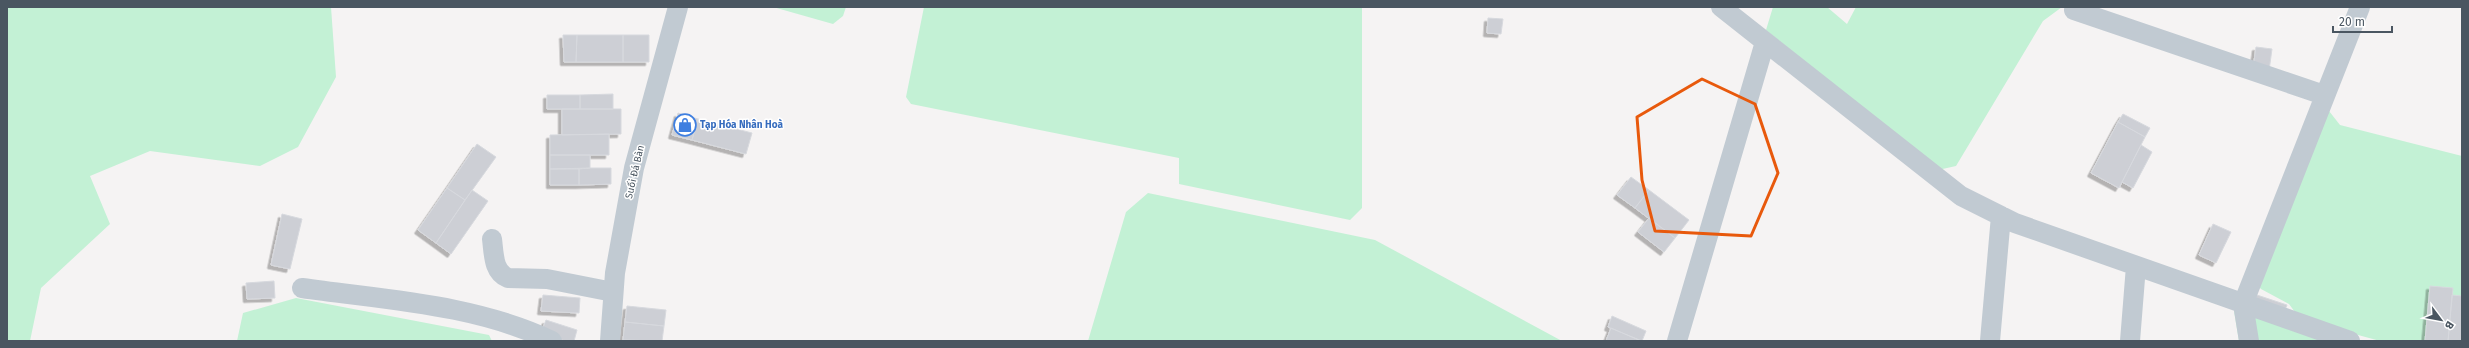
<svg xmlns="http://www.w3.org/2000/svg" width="2469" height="348" font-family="'Fira Sans',sans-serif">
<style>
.green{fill:#c3f1d5}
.building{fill:#cdcfd5;stroke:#d7d9de;filter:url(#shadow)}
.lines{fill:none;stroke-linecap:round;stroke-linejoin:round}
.minor{stroke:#c1cad2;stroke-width:20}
.marked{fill:none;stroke:#e8590c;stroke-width:3;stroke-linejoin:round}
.labels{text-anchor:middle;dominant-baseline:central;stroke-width:3;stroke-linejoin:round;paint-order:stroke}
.shop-label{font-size:10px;font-weight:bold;fill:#366cbe;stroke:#fff;text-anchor:start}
.street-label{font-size:10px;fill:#4a5661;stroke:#fff}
</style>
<defs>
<filter id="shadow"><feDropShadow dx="-3.5" dy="3.5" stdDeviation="0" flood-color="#0004"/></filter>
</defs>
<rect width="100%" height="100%" fill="#f5f3f3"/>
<path class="green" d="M 7,7 L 331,7 L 336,77 L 298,147 L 260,166 L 150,151 L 90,176 L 110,224 L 41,288 L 30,341 L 7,341 Z
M 773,7 L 846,7 L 843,16 L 833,24 Z
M 924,7 L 1362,7 L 1362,208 L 1350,220 L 1179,184 L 1179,158 L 911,104 L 906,97 Z
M 1773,7 L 1827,7 L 1847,24 L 1856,7 L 2062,7 L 2043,21 L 1956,166 L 1938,170 L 1766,30 Z
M 2329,111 L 2340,125 L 2462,156 L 2462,341 L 2380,341 L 2300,319 L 2289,304 L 2261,289 L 2253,281 Z
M 1148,193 L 1375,240 L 1562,341 L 1088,341 L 1126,212 Z
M 296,298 L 489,335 L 492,341 L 237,341 L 243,313 Z
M 2248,309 L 2340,341 L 2239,341 L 2234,311 Z"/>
<path class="building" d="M 1488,18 L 1503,19 L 1501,34 L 1487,33 Z
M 563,35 L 577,35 L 576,62 L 564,62 Z
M 577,35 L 623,35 L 623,62 L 576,62 Z
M 623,35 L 649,35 L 649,62 L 623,62 Z
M 2256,47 L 2272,49 L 2269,71 L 2253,69 Z
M 613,94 L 613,109 L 580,109 L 580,95 Z
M 547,95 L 580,95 L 580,109 L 547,109 Z
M 562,109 L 621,109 L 621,134 L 562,135 Z
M 678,113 L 698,119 L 692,140 L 672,135 Z
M 2123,114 L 2150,128 L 2145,137 L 2118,122 Z
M 698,119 L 752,133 L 746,154 L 692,140 Z
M 2118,122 L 2145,137 L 2119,188 L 2091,173 Z
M 609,134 L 609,155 L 550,155 L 550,135 Z
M 477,144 L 496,157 L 465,200 L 447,188 Z
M 2141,145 L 2152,152 L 2133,188 L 2122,182 Z
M 550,155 L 590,155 L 590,168 L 550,169 Z
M 590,168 L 611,168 L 611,184 L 579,185 L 579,169 Z
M 550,169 L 579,169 L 579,185 L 550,185 Z
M 1631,177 L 1649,190 L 1635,208 L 1617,195 Z
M 447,188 L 465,200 L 436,243 L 418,230 Z
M 472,190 L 488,201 L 451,254 L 436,243 Z
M 1649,190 L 1689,220 L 1675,238 L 1635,208 Z
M 282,214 L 302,219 L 290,269 L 271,265 Z
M 1649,218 L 1675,238 L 1664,252 L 1638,232 Z
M 2213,224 L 2231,232 L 2216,263 L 2199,255 Z
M 274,281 L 275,298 L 247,299 L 246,283 Z
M 2430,286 L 2453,288 L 2448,341 L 2425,341 Z
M 2254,294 L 2287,305 L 2283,315 L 2250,304 Z
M 543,295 L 580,298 L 579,313 L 541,311 Z
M 2452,295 L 2462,296 L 2462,341 L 2448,341 Z
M 627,306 L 666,310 L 664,326 L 625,322 Z
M 1612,316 L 1646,331 L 1642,341 L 1608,327 Z
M 546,320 L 577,330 L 574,341 L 565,341 L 541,333 Z
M 625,322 L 664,326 L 662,341 L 623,340 Z
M 1611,328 L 1641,341 L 1606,341 Z"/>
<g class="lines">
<path class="minor" d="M 1721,7 L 1961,196 L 2015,223 L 2350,341
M 2074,10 L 2324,95
M 492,239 C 494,254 493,272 508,278 L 547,279 L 613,292
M 302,288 C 386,300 474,304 552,341
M 610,341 L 615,273 L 634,168 L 678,7
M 1677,341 L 1765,42
M 1990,341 L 2001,216
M 2130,341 L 2136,266
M 2249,341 L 2243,304 L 2360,7"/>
</g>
<path class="marked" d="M 1702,79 L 1755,104 L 1778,173 L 1751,236 L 1655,231 L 1642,180 L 1637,117 Z"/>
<defs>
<g id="shop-ring" transform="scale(1.15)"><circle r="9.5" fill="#fff" stroke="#3f7fe0" stroke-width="1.5"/><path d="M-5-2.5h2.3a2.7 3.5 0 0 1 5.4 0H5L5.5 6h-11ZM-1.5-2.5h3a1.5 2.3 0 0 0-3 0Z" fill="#3f7fe0"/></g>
</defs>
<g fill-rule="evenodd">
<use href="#shop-ring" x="685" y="125"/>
</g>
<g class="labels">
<g class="shop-label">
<text x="700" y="125">Tạp Hóa Nhân Hoà</text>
</g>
<g class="street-label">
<text transform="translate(635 172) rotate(-77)">Suối Đá Bàn</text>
</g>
</g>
<rect width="2469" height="348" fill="none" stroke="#4a5661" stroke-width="16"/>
<g transform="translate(2441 320) rotate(122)" stroke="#ffffff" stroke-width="3" paint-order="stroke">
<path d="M0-3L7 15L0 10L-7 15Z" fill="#4a5661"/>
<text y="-6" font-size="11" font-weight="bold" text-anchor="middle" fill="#4a5661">B</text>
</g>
<path d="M2333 26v6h59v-6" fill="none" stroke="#4a5661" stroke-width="2"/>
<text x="2339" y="26" font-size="12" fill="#4a5661" stroke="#ffffff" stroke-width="3" paint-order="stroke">20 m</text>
</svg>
